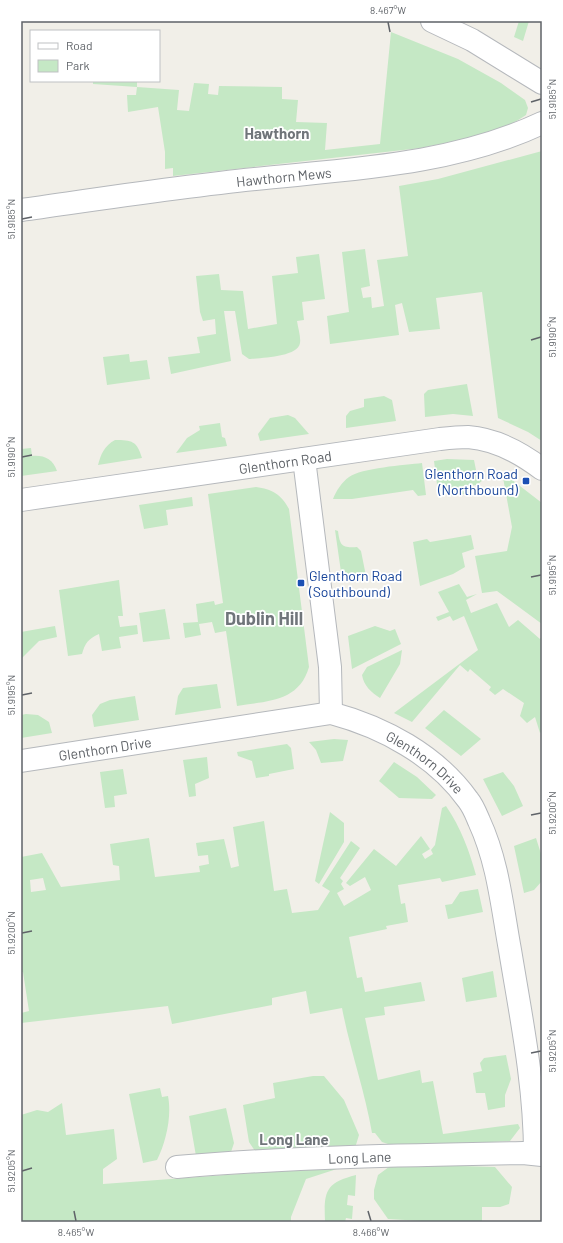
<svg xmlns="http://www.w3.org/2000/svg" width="563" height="1243" font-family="Barlow,sans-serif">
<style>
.green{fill:#c5e8c5;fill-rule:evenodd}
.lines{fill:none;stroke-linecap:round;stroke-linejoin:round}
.minor-casing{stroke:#b5b8bc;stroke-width:24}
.minor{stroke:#fff;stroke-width:22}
.ticks{fill:none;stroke:#5f6368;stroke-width:1.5}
.transit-dot{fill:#1a4fb4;stroke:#fff;stroke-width:1.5}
.labels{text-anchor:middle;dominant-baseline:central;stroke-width:3.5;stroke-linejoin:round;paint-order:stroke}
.street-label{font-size:14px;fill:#5f6368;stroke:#fff}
.transit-label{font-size:14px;fill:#164399;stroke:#fff;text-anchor:end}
.neighbourhood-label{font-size:15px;font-weight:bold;fill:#70757a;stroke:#fff}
.district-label{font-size:18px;font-weight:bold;fill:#70757a;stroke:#fff}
.neatline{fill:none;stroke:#5f6368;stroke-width:1.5}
.ticks-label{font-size:10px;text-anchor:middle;fill:#5f6368}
</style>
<rect width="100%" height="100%" fill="#f1efe8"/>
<path class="green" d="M 519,21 L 529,21 L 523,41 L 514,37 Z
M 391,32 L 458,59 L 501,83 L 525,100 L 528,108 L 526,115 C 498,135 453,141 421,148 L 173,176 L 173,168 L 165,169 L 165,152 L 158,107 L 128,112 L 127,95 L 136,95 L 137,87 L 93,84 L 93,81 L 137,81 L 137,87 L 179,90 L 177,110 L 189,111 L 194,83 L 209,84 L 208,94 L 218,95 L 219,86 L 282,87 L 282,99 L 298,100 L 296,122 L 327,123 L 325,150 L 380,144 Z
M 542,151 L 542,441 L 528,432 L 498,418 L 482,292 L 436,298 L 440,329 L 409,332 L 402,303 L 395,305 L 399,335 L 330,344 L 327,316 L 349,312 L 342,252 L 365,249 L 370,286 L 361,288 L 363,298 L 371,297 L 372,308 L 384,306 L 377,260 L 408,256 L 399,186 L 438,179 Z
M 319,254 L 325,299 L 302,302 L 304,320 L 297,321 C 298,328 301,337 300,343 C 298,357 261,358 249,359 L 242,354 L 235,311 L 224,311 L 231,361 L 171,374 L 168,357 L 200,353 L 197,337 L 216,334 L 215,319 L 203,321 L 200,312 L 196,276 L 219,274 L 221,290 L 243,291 L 248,329 L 277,324 L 272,276 L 298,273 L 296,257 Z
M 129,354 L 130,362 L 147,360 L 150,379 L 107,385 L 103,357 Z
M 467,384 L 473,416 L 453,414 L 425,417 L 424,394 L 428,390 Z
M 384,396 L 392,400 L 396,421 L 346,428 L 346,416 L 350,411 L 364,407 L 364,399 Z
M 288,415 L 295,418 L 309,434 L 260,441 L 258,434 L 270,418 Z
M 220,423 L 222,437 L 225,438 L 227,446 L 176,453 L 187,438 L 200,430 L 199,426 Z
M 115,440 C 132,440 137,441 142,458 L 98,465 C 101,454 104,446 115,440 Z
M 31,448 L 32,456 C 44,455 53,459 57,471 L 21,476 L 21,449 Z
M 447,459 L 474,460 L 476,470 L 483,480 L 477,485 L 463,486 L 464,494 L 451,496 L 450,491 L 438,492 L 434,461 Z
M 422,463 L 426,495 L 418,496 L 413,490 L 352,499 L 333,499 C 336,491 342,482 349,477 C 361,468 405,465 422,463 Z
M 502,472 L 542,503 L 542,624 L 497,591 L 482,593 L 475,556 L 507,551 L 512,527 Z
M 256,487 C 272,489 281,494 289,509 L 309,667 C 299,702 267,701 237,706 L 226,631 L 215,633 L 212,622 L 199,624 L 201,635 L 185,638 L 183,623 L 198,622 L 196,604 L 214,601 L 215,605 L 223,603 L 208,494 Z
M 192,497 L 193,506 L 166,510 L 168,525 L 144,529 L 139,505 Z
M 335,530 L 338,531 C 340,546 342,548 357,547 L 361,551 L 366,576 L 342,579 Z
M 471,535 L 474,549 L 462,553 L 465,567 L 453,574 L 420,586 L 413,542 L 427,539 L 430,542 Z
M 119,580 L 123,616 L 118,616 L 120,627 L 137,625 L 138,634 L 119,637 L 121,648 L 102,651 L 99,634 C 88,639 85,643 82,654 L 68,656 L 59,590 Z
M 459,584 L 467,597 L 477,594 L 466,600 L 471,613 L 497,603 L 509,627 L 518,620 L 540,639 L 542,636 L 542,731 L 540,733 L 535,717 L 527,723 L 520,716 L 524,703 L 503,689 L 495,695 L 489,690 L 491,687 L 470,669 L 468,672 L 460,665 L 412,722 L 394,713 L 478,650 L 464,616 L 453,621 L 450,616 L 438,621 L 436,617 L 449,612 L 438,592 Z
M 165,609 L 170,639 L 143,642 L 139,613 Z
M 55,626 L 57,637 L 39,641 L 21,659 L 21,632 Z
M 375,626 L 390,631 L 395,629 L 401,644 L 352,669 L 348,636 Z
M 402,650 L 400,664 L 380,698 C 371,692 364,686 362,675 L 367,667 Z
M 217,684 L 221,708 L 175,715 L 178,696 L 183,688 Z
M 135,696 L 139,720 L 94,727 L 92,715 L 100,704 L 110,700 Z
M 444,710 L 481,739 L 461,756 L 425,728 Z
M 26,714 L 38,715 L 49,722 L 52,733 L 21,738 L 21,715 Z
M 334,739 L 348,740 L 343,761 L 321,763 L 316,750 L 309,742 Z
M 287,744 L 291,748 L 294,769 L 269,774 L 269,776 L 256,778 L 252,761 L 238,756 L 237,752 Z
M 207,757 L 209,778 L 195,784 L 196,796 L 189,797 L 183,760 Z
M 394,762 L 417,777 L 436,795 L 432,799 L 399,798 L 379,781 Z
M 123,769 L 127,794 L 114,796 L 115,807 L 105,808 L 100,772 Z
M 503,772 L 514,786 L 523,806 L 502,816 L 483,779 Z
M 446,806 C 461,828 469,850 476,875 L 442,882 L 440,878 L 398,885 L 401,904 L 405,903 L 408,922 L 386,926 L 387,929 L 349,937 L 357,978 L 362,977 L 365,992 L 421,982 L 425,1001 L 384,1007 L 385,1015 L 365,1018 L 378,1080 L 420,1070 L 422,1083 L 433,1081 L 443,1134 L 518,1124 L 520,1128 L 510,1141 L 397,1147 L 382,1142 L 375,1133 L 372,1133 C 365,1091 350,1050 342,1008 L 310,1014 L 306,991 L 272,998 L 272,1005 L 172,1024 L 168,1006 L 21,1023 L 21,1013 L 29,1011 L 23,972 L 21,972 L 21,857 L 42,853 L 61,887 L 120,880 L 119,866 L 113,865 L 110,844 L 149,838 L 155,877 L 200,872 L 199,866 L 209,864 L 208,855 L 198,856 L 196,843 L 224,839 L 231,868 L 239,866 L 233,827 L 264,821 L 274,891 L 287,889 L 292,913 L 318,910 L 330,891 L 322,886 L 351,841 L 360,848 L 340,878 L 343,881 L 341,884 L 344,889 L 337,893 L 344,906 L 371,890 L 365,877 L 350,886 L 346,883 L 374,849 L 396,866 L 421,836 L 430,849 L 422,854 L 425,859 L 433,854 L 431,850 L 435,845 L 442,808 ZM 43,878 L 46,890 L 31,892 L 30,880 Z
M 330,812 L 344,823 L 344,842 L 319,884 L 315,881 Z
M 536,838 L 542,857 L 542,881 L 534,890 L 524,893 L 514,846 Z
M 478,889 L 483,912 L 448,919 L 445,905 L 452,904 L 460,892 Z
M 493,971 L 497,997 L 466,1002 L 462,978 Z
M 506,1055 L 511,1079 L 505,1095 L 505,1107 L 488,1110 L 485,1093 L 476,1093 L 473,1073 L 482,1071 L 480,1063 L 484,1058 Z
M 313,1076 L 324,1076 L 344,1100 L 359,1135 L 355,1148 L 255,1151 L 249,1142 L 243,1105 L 275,1098 L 273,1083 Z
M 160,1088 L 162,1097 L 168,1096 C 172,1116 166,1142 157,1160 L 143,1163 L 129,1094 Z
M 62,1103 L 66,1135 L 114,1129 L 117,1159 L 103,1169 L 103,1184 L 346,1166 L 306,1179 L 291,1217 L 291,1222 L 21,1221 L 21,1115 L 37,1110 L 48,1112 Z
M 226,1108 L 234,1143 L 231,1152 L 196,1156 L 189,1116 Z
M 393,1164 L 495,1167 L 512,1187 L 509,1204 L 500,1207 L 482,1207 L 482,1222 L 439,1222 L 388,1219 L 374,1199 L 374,1190 L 378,1175 Z
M 356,1175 L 355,1196 L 348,1195 L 347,1205 L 353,1206 L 352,1219 L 346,1218 L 345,1222 L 325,1222 C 324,1193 324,1183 356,1175 Z"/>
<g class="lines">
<g class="minor-casing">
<g id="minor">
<path d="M 432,21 L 472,40 L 542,83"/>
<path id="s1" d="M 21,210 C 99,199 177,187 255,179 C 351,169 453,165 542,123"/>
<path d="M 304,459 L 330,667 L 331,713"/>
<path id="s2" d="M 21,500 L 440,439 C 449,438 459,437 468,437 C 495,439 521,453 542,469"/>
<path id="s3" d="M 21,761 L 331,713 C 383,727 436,755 468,800 C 473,806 476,814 479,821 C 498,862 502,906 510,950 C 521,1017 535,1085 535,1154"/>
<path id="s4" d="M 177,1167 C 292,1157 407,1155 523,1153 L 542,1155"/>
</g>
</g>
<use href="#minor" class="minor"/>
</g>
<path class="ticks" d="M 388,22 L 390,32M 531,102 L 541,99M 22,219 L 32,217M 531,340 L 541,337M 22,457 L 32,455M 531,577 L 541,575M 22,695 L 32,693M 531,815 L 541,813M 22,933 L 32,931M 531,1053 L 541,1051M 22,1171 L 32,1168M 74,1211 L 76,1221M 368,1211 L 371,1221"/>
<g class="transit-dot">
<rect x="522" y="477" width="8" height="8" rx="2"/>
<rect x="297" y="579" width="8" height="8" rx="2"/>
</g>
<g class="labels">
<g class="street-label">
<text stroke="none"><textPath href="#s1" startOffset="265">Hawthorn Mews</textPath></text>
<text stroke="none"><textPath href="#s2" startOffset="267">Glenthorn Road</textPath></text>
<text stroke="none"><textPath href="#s3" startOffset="85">Glenthorn Drive</textPath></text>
<text stroke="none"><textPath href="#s3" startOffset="421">Glenthorn Drive</textPath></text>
<text stroke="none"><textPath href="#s4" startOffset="183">Long Lane</textPath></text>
</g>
<g class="transit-label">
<text x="518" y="473">Glenthorn Road<tspan x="518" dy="16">(Northbound)</tspan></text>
<text x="309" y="575" text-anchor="start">Glenthorn Road<tspan x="309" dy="16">(Southbound)</tspan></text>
</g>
<g class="neighbourhood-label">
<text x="277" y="133">Hawthorn</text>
<text x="294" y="1139">Long Lane</text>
</g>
<g class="district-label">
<text x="264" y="618">Dublin Hill</text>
</g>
</g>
<rect width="563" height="1243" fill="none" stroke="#ffffff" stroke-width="44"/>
<rect x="30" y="30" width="130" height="52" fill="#ffffff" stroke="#bfc1c3"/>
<rect x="38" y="43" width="20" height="6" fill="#ffffff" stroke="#bfc1c3"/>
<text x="66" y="50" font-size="12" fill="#5f6368">Road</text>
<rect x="38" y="60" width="20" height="12" fill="#c5e8c5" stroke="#bfc1c3"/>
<text x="66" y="70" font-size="12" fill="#5f6368">Park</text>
<rect x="22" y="22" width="519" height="1199" class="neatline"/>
<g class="ticks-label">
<text x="388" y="14">8.467°W</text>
<text transform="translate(552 99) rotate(-90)" y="4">51.9185°N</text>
<text transform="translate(11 219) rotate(-90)" y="4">51.9185°N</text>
<text transform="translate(552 337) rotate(-90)" y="4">51.9190°N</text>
<text transform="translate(11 457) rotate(-90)" y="4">51.9190°N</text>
<text transform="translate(552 575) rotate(-90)" y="4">51.9195°N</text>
<text transform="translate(11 695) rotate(-90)" y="4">51.9195°N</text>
<text transform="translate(552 813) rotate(-90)" y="4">51.9200°N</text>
<text transform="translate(11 933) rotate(-90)" y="4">51.9200°N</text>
<text transform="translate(552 1051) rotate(-90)" y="4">51.9205°N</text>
<text transform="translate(11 1171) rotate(-90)" y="4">51.9205°N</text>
<text x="76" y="1236">8.465°W</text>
<text x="371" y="1236">8.466°W</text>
</g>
</svg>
